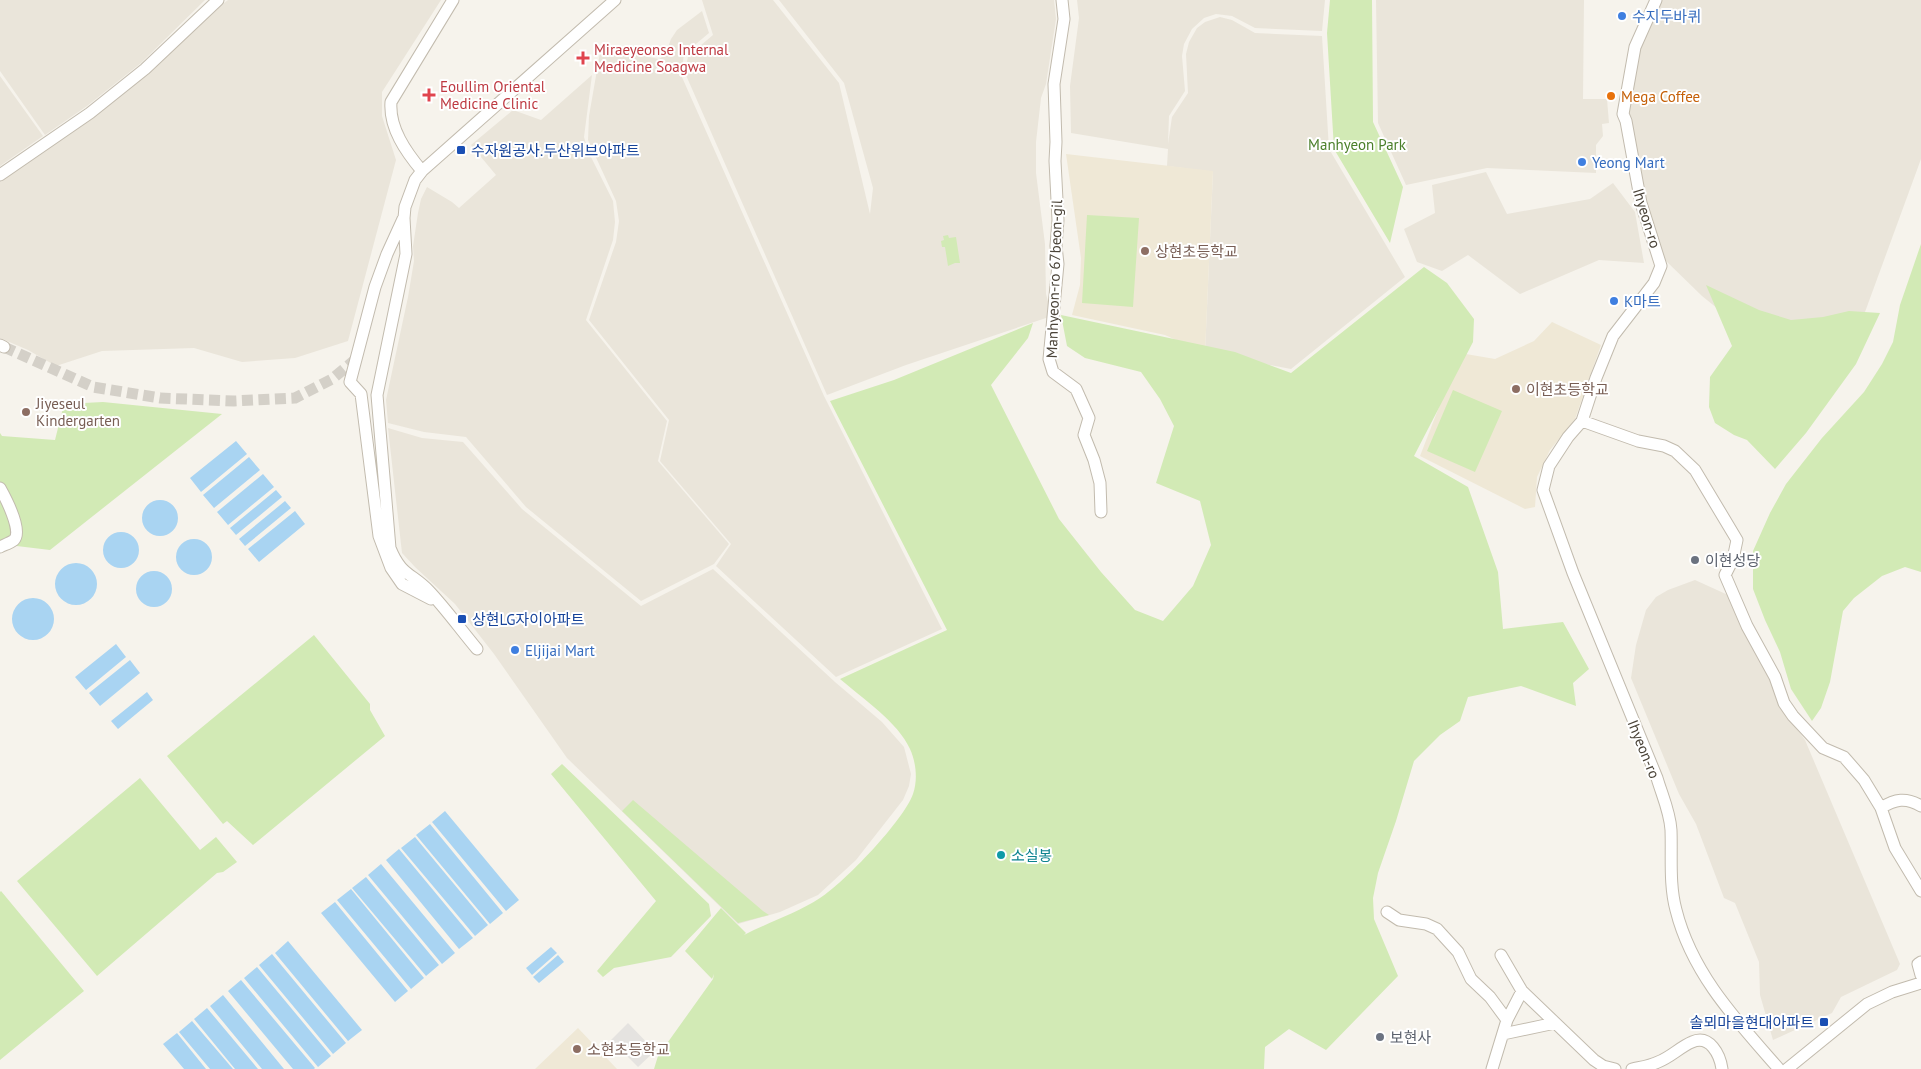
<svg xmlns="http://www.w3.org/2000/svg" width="1921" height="1069" font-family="'PT Sans','Noto Sans KR',sans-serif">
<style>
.residential{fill:#eae5da}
.education{fill:#efe8d6}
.green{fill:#d2eab5}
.parking{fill:#e5e3e0}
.water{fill:#a9d4f2}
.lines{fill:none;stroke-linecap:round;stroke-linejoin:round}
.minor-tunnel{stroke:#d4d0c8;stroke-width:11;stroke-dasharray:11 5.5;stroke-linecap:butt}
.minor-casing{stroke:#c2bbae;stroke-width:13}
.minor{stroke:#fff;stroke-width:11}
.shop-dot{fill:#3f7fe0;stroke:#fff;stroke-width:2}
.health-dot{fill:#e0444e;stroke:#fff;stroke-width:2}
.food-dot{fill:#e8710a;stroke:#fff;stroke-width:2}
.transit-dot{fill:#1a4fb4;stroke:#fff;stroke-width:2}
.education-dot{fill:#8d6e63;stroke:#fff;stroke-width:2}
.worship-dot{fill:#6b7280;stroke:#fff;stroke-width:2}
.culture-dot{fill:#0f9aa8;stroke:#fff;stroke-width:2}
.labels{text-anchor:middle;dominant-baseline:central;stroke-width:4;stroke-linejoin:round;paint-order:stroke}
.shop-label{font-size:15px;fill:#366cbe;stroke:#fff;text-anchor:start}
.health-label{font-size:15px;fill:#be3a42;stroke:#fff;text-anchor:start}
.food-label{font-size:15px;fill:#c56008;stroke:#fff;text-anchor:start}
.park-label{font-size:15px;fill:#4a7f2a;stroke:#fff}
.transit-label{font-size:15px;fill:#164399;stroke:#fff;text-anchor:start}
.street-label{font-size:15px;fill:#4b4439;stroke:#fff}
.education-label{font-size:15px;fill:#785e54;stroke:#fff;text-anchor:start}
.worship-label{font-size:15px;fill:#5b616d;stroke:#fff;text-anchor:start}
.culture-label{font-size:15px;fill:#0d838f;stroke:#fff;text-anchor:start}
</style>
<rect width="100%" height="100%" fill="#f6f3ec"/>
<path class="residential" d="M 0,0 L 205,0 L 141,63 L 87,106 L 45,135 L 0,71 Z
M 228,0 L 441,0 L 382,92 L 382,116 L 396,160 L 348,341 L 295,358 L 242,362 L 194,348 L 102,351 L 56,366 L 28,350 L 0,338 L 0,180 L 92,117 L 152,71 L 207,16 Z
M 702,0 L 773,0 L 839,83 L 870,214 L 873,188 L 844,83 L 779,0 L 1054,0 L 1056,19 L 1046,84 L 1041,98 L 1036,142 L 1036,173 L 1045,244 L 1046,294 L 1052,316 L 906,365 L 827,395 L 685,73 L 688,56 L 713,35 Z
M 1077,0 L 1325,0 L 1322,31 L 1255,28 L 1232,16 L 1216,14 L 1204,18 L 1192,29 L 1184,44 L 1182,56 L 1185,91 L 1169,116 L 1168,144 L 1172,117 L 1188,93 L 1186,54 L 1189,42 L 1197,28 L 1205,22 L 1220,17 L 1232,20 L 1255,33 L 1322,36 L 1329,149 L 1405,277 L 1291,369 L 1205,353 L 1213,172 L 1167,166 L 1168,149 L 1071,133 L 1070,86 L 1079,18 Z
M 1376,0 L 1584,0 L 1583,99 L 1607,99 L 1609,123 L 1602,124 L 1603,136 L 1596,145 L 1596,173 L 1487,168 L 1406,185 L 1378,123 Z
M 1661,0 L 1921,0 L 1921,159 L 1865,312 L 1841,325 L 1733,321 L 1702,296 L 1664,259 L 1644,200 L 1630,127 L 1629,112 L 1634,73 L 1642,44 Z
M 702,11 L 709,33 L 684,54 L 681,75 L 824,396 L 942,629 L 836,677 L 716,566 L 731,544 L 660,461 L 669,420 L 589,320 L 616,242 L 619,221 L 616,201 L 588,140 L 589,116 L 601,47 L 659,59 L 665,55 L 671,39 L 677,30 Z
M 592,75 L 584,137 L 588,151 L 613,201 L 615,222 L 613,240 L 586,320 L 667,421 L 658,461 L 729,544 L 714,564 L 641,601 L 526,507 L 466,437 L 424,432 L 388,423 L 386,400 L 408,297 L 414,261 L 413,246 L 418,213 L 421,199 L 427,187 L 452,202 L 459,208 L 496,175 L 471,145 L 513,110 L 541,120 Z
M 0,76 L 43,136 L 0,166 Z
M 1486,172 L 1507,214 L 1590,199 L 1613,183 L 1635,212 L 1644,263 L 1599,260 L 1520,294 L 1468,255 L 1442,271 L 1417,262 L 1404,229 L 1435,213 L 1432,185 Z
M 388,428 L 422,438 L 463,442 L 522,509 L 641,606 L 713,569 L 835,682 L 882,722 L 904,747 L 911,774 L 909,786 L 903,800 L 856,860 L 818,895 L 780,912 L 738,924 L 567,758 L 494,654 L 455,604 L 415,567 L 402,553 Z
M 1695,580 L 1728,595 L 1742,629 L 1769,677 L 1779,705 L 1805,740 L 1900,964 L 1897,970 L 1841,997 L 1832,1013 L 1773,1040 L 1760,995 L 1759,962 L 1735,903 L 1724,898 L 1696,824 L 1679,794 L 1631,678 L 1636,645 L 1646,610 L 1656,597 L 1668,590 Z"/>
<path class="education" d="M 1066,154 L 1213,171 L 1205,353 L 1165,335 L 1072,315 L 1080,285 L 1081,258 Z
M 1552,322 L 1601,345 L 1575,419 L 1550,450 L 1537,477 L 1535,507 L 1525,509 L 1420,456 L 1460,353 L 1495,359 L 1534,341 Z
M 578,1028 L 617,1069 L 535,1069 Z"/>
<path class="green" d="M 1330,0 L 1372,0 L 1373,122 L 1403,187 L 1390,243 L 1334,149 L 1327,33 Z
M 1087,215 L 1139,218 L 1133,307 L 1082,303 Z
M 948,235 L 949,238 L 956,237 L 960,263 L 955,263 L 948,266 L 945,247 L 942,247 L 941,241 L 944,240 L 943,236 Z
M 1921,244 L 1921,572 L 1905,567 L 1882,576 L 1854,598 L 1843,611 L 1830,682 L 1821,708 L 1812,721 L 1791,689 L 1780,652 L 1765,620 L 1753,589 L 1753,551 L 1770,513 L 1786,484 L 1822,438 L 1864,392 L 1882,364 L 1893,342 L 1900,305 Z
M 1424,267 L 1447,283 L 1474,319 L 1473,342 L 1414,456 L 1468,487 L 1498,572 L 1503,629 L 1563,622 L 1589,669 L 1573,683 L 1576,706 L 1521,686 L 1468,697 L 1460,721 L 1440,735 L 1414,761 L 1396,821 L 1378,873 L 1373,898 L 1374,919 L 1398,976 L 1326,1050 L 1289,1029 L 1265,1047 L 1264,1069 L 654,1069 L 658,1056 L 713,979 L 714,974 L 712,979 L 685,951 L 721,908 L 746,933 L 744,935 C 769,922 797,913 820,898 C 844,883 904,820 913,794 C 918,780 916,762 910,749 C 898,722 862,698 840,679 L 947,630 L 830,401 L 894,380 L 1033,323 L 1028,338 L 991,385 L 1059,519 L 1101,572 L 1135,610 L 1163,621 L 1193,586 L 1211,545 L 1200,501 L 1156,483 L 1174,426 L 1160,399 L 1141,372 L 1085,358 L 1067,346 L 1061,315 L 1235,352 L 1291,373 Z
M 1706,285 L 1759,310 L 1791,320 L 1823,317 L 1849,311 L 1880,313 L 1856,364 L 1806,433 L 1775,469 L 1747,440 L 1734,435 L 1715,423 L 1709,407 L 1710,377 L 1732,346 Z
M 1453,390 L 1502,411 L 1475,472 L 1427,451 Z
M 103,402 L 222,414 L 50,550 L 0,544 L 0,433 L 2,436 L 55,440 L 64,404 Z
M 314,635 L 370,704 L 370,710 L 385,736 L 253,845 L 227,821 L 223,824 L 167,756 Z
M 562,764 L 709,904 L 711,916 L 671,957 L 614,968 L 603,977 L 597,971 L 656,901 L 551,774 Z
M 140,778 L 200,850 L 216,837 L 237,862 L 223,872 L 217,873 L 97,976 L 17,881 Z
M 633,800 L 763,911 L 769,915 L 738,923 L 622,811 Z
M 1,891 L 84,991 L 0,1060 L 0,892 Z"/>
<path class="parking" d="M 628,1023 L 655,1051 L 638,1067 L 611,1040 Z"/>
<path class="water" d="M 236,441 L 247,454 L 201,492 L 190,478 Z
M 249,457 L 260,470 L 214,508 L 203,495 Z
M 263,474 L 274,487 L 228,525 L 217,512 Z
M 276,490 L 282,497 L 236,535 L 230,528 Z
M142 518a18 18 0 1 1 36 0a18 18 0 1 1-36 0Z
M 285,501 L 291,508 L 245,546 L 239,539 Z
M 295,511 L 305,524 L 259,562 L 248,549 Z
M103 550a18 18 0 1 1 36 0a18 18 0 1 1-36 0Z
M176 557a18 18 0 1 1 36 0a18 18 0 1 1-36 0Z
M55 584a21 21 0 1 1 42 0a21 21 0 1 1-42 0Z
M136 589a18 18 0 1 1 36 0a18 18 0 1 1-36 0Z
M12 619a21 21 0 1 1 42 0a21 21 0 1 1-42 0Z
M 116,644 L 126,657 L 86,690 L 75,677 Z
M 130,660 L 140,673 L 100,706 L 89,693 Z
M 147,692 L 153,700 L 118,729 L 111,721 Z
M 445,811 L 519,900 L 506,911 L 432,822 Z
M 430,824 L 503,913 L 490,924 L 416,835 Z
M 415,837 L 488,925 L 475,936 L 401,848 Z
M 399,849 L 473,938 L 459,949 L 386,860 Z
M 381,864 L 455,953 L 442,964 L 368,875 Z
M 366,877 L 439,965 L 426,976 L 352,888 Z
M 351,889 L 424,978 L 411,989 L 337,900 Z
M 335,902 L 408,991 L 395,1002 L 321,913 Z
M 288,941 L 362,1030 L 348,1041 L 275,953 Z
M 551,947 L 557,953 L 532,975 L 526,968 Z
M 272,954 L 346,1043 L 333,1054 L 259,965 Z
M 558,955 L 564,962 L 539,983 L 533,977 Z
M 257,967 L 331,1056 L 318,1067 L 244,978 Z
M 241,980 L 315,1068 L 314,1069 L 293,1069 L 228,991 Z
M 223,995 L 284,1069 L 262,1069 L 210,1006 Z
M 207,1008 L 258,1069 L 235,1069 L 194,1019 Z
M 192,1021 L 233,1069 L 210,1069 L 179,1032 Z
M 177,1033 L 206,1069 L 184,1069 L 163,1044 Z"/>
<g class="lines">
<path class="minor-tunnel" d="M 4,347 L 93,387 L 160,398 L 234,401 L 295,398 L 332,379 L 356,359"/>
<g class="minor-casing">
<path id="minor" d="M 1062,0 L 1064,19 L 1054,84 L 1056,142 L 1055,161 L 1058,220 L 1056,246 L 1058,264 L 1049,359 L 1053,372 L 1076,389 L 1089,418 L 1084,435 L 1094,460 L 1100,483 L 1101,512
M 1656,0 L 1635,47 L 1623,114 L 1626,121 L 1641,203 L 1661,266 L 1654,283 L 1613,336 L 1596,378 L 1582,421 L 1568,437 L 1549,466 L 1543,490 L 1573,573 L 1657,778 C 1662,795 1670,812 1671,830 C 1672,856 1669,884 1676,910 C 1692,974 1737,1021 1779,1069
M 422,171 C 406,152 389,128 391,102 L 453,0
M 0,175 L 90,113 L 145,69 L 218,0
M 403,219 L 387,254 L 375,287 L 350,382 L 361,394 L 379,536 L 391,568 L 402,584 L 431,599
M 0,345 L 4,347
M 1582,421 L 1638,441 L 1664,446 L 1675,451 L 1695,470 L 1737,540 L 1733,559 L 1725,575 L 1747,626 L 1775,677 L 1784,703 L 1793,716 L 1823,748 L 1844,757 L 1864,780 L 1881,808 L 1895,848 L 1921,891
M 0,488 C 5,497 23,531 14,540 C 10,543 4,545 0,547
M 477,649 C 461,630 446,609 429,591 C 412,573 401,576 390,548 L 377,395 L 406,254 L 404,218 L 405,207 L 415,180 L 422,171 L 615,0
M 1881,808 C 1895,799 1906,797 1921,806
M 1387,912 L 1399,920 L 1426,924 L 1437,929 L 1458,952 L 1471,979 L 1490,997 L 1507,1020
M 1501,955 L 1522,991 L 1594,1060 L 1603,1066 L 1615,1069
M 1921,962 L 1918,964 L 1921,975
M 1503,1034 L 1555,1023
M 1492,1069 L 1507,1020 L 1522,991
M 1632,1069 C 1641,1067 1650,1066 1658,1062 C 1671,1057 1680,1047 1692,1042 C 1710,1034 1720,1055 1722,1069
M 1787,1069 L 1867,1004 L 1892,992 L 1921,983"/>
</g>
<use href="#minor" class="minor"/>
</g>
<g class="shop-dot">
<circle cx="1622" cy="16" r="5"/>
<circle cx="1582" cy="162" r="5"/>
<circle cx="1614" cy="301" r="5"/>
<circle cx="515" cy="650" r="5"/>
</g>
<g class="health-dot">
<path d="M580.5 50.5h5v5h5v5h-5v5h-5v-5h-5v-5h5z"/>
<path d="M426.5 87.5h5v5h5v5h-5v5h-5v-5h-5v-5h5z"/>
</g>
<circle class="food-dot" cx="1611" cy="96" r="5"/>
<g class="transit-dot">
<rect x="456" y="145" width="10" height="10" rx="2.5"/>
<rect x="457" y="614" width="10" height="10" rx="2.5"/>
<rect x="1819" y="1017" width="10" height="10" rx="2.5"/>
</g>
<g class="education-dot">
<circle cx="1145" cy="251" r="5"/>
<circle cx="1516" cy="389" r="5"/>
<circle cx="26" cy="412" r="5"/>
<circle cx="577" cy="1049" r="5"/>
</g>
<g class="worship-dot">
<circle cx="1695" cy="560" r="5"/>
<circle cx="1380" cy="1037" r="5"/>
</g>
<circle class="culture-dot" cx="1001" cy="855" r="5"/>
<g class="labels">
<g class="shop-label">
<text x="1632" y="16">수지두바퀴</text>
<text x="1592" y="162">Yeong Mart</text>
<text x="1624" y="301">K마트</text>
<text x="525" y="650">Eljijai Mart</text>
</g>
<g class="health-label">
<text x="594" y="49">Miraeyeonse Internal<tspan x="594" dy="17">Medicine Soagwa</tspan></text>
<text x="440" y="86">Eoullim Oriental<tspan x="440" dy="17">Medicine Clinic</tspan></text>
</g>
<g class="food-label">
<text x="1621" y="96">Mega Coffee</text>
</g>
<g class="park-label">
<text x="1357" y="144">Manhyeon Park</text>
</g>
<g class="transit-label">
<text x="471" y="150">수자원공사.두산위브아파트</text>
<text x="472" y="619">상현LG자이아파트</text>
<text x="1814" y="1022" text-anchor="end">솔뫼마을현대아파트</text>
</g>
<g class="street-label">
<text transform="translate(1647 218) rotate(73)">Ihyeon-ro</text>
<text transform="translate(1054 279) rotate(-88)">Manhyeon-ro 67beon-gil</text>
<text transform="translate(1644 749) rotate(68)">Ihyeon-ro</text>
</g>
<g class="education-label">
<text x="1155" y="251">상현초등학교</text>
<text x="1526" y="389">이현초등학교</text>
<text x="36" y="403">Jiyeseul<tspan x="36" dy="17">Kindergarten</tspan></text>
<text x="587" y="1049">소현초등학교</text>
</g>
<g class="worship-label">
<text x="1705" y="560">이현성당</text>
<text x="1390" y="1037">보현사</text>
</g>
<g class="culture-label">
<text x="1011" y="855">소실봉</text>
</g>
</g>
</svg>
